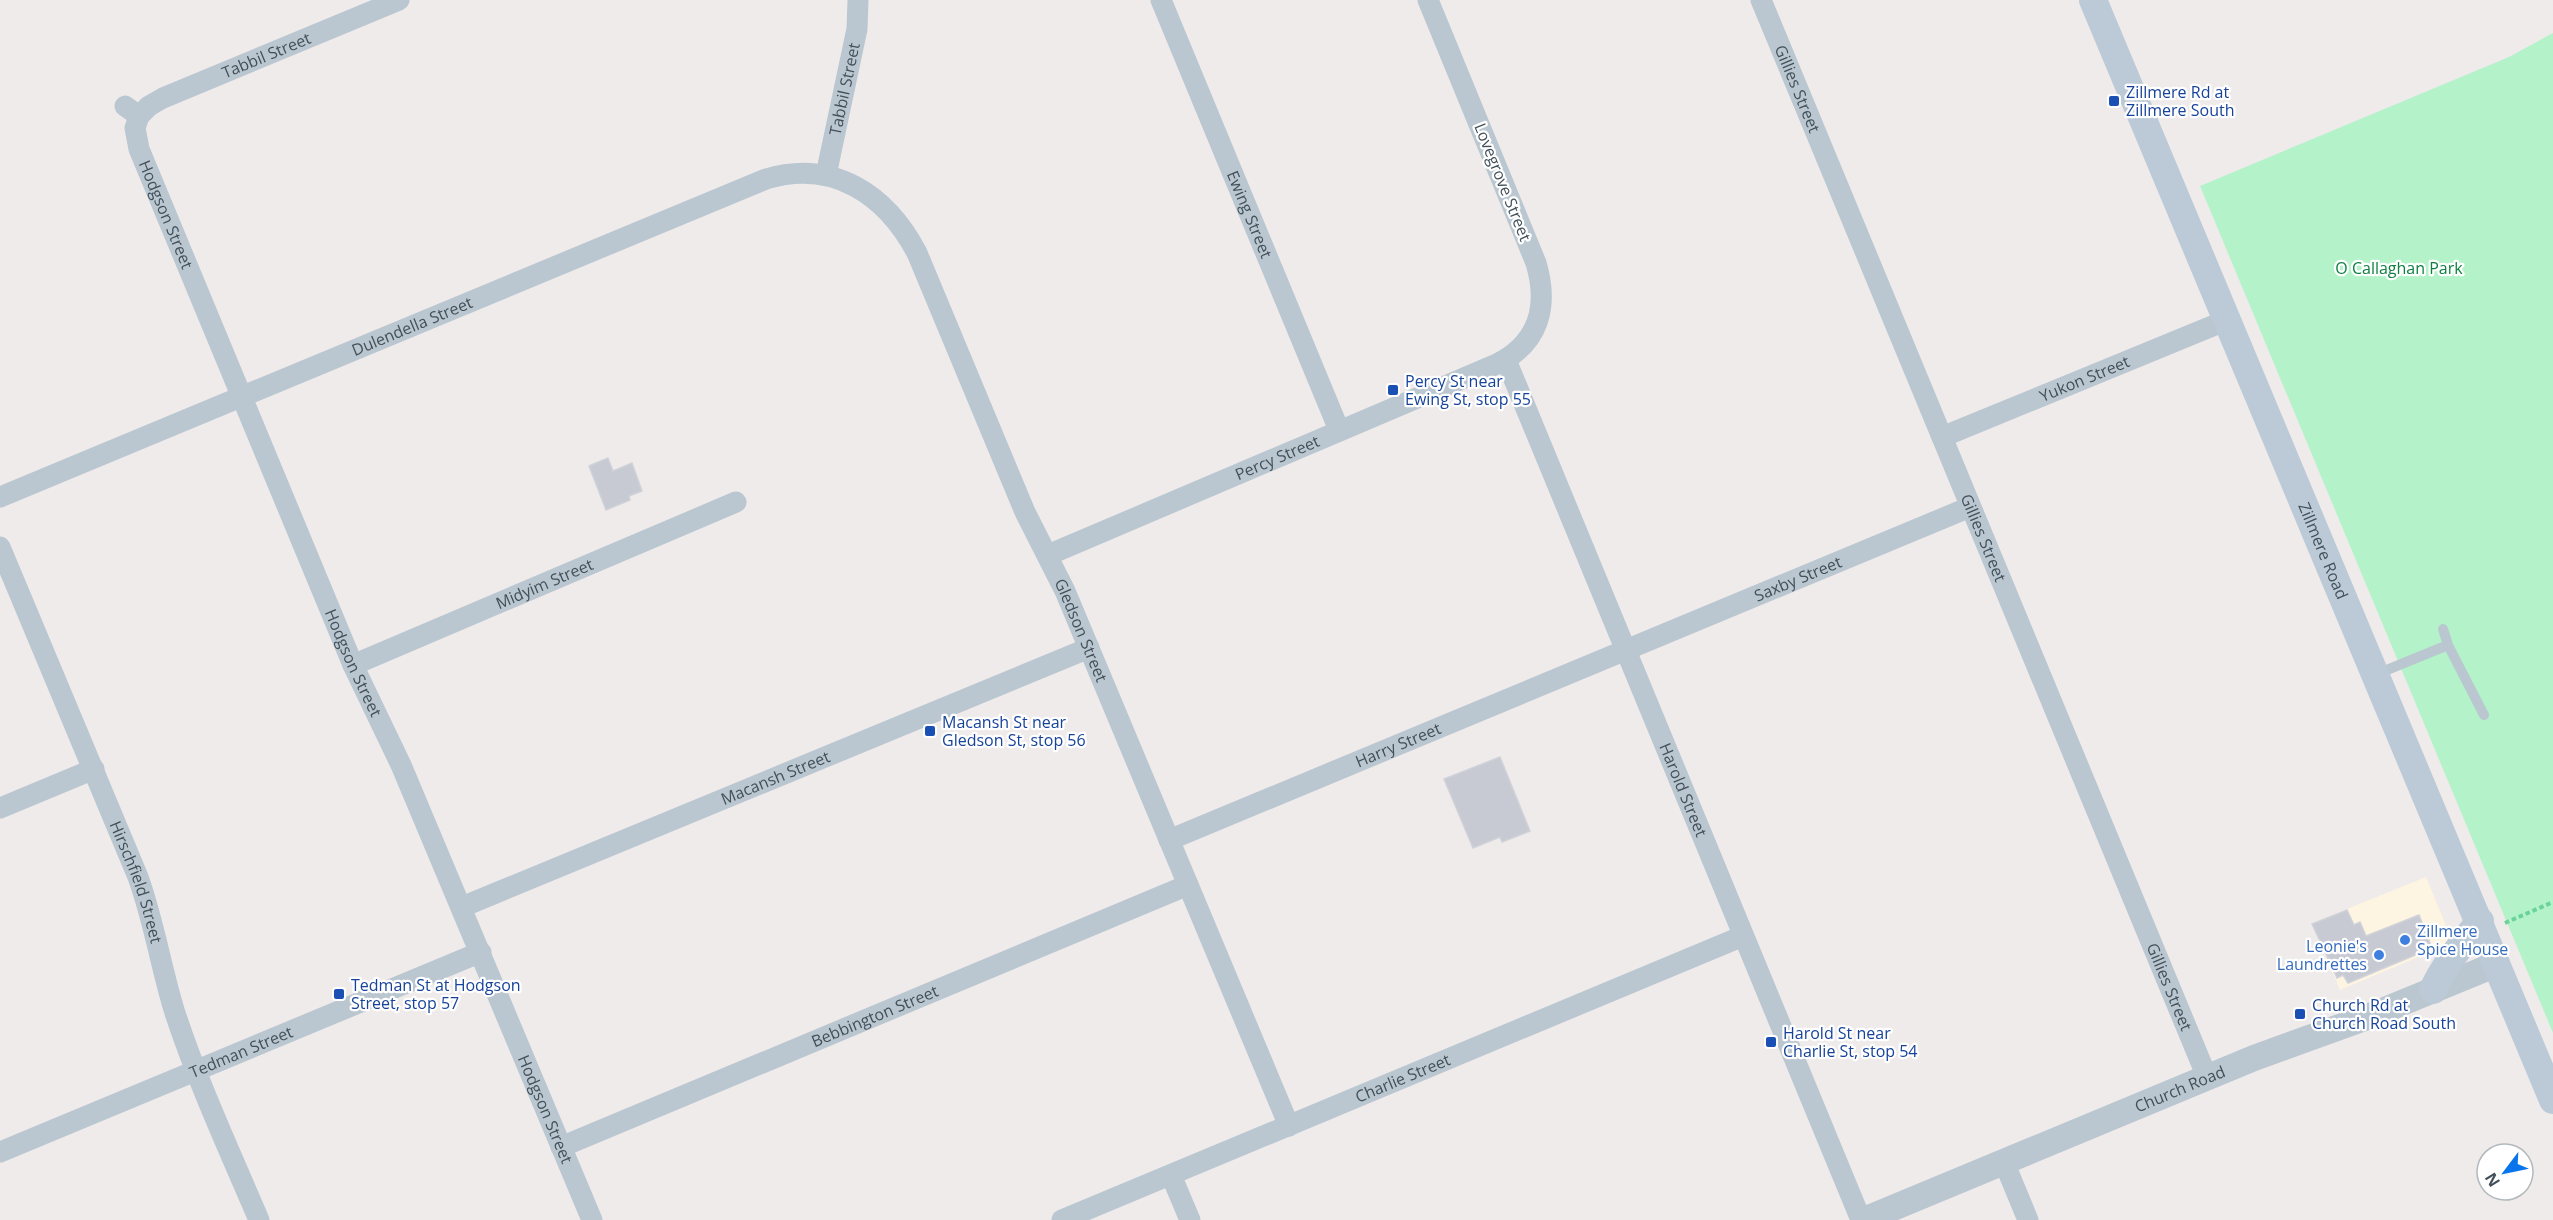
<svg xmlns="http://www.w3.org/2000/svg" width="2553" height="1220" font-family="'Open Sans',sans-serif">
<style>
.commercial{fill:#fdf4e1}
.green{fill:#b4f2c9}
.building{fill:#c7cad2;stroke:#cfd2d8;stroke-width:1.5}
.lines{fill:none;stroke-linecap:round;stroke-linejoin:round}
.path{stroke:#69d39a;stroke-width:4;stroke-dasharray:4.5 3;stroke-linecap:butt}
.service{stroke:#bac7d0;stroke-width:10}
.minor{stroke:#bac7d0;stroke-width:21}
.tertiary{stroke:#bac7d0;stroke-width:26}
.secondary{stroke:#bccad7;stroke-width:28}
.transit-dot{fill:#1a4fb4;stroke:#fff;stroke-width:2}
.shop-dot{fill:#3f7fe0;stroke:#fff;stroke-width:2}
.labels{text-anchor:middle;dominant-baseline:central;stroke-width:4.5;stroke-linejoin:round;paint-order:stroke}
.street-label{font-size:16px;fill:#42505a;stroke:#fff}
.transit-label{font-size:16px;fill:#164399;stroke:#fff;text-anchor:start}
.park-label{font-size:16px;fill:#0e8142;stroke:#fff}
.shop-label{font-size:16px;fill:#366cbe;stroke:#fff;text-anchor:start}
</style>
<rect width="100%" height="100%" fill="#efebeb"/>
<path class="commercial" d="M 2426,877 L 2450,935 L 2448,942 L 2442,947 L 2340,990 L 2312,923 Z"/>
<path class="green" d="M 2553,33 L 2553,1033 L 2200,186 L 2509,57 Z"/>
<path class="building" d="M 608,458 L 613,471 L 632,463 L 642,491 L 629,496 L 630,500 L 606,510 L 589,466 Z
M 1500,757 L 1530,831 L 1502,842 L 1500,837 L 1473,848 L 1444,779 Z
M 2347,910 L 2354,925 L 2360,922 L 2366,936 L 2419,915 L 2432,948 L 2348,983 L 2343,975 L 2337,978 L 2312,924 Z"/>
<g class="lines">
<path class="path" d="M 2505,923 L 2553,902"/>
<path class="service" d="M 2443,629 L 2448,645 L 2484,715
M 2377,674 L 2448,645"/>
<g class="minor">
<path id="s1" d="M 1161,0 L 1339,430"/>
<path id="s2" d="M 1761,0 L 2207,1077"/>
<path id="s3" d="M 125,106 L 139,116 L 135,128 L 139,149 L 353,665 L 401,765 L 592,1220"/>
<path id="s4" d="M 139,116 L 149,106 L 163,98 L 399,0"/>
<path id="s5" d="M 826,175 L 857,29 L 858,0"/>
<path id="s6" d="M 1506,360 L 1861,1220"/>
<path id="s7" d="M 1942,437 L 2227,320"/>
<path id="s8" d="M 0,497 L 766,179 C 833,159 886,194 917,253 L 1025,512 L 1065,591 L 1289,1126"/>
<path id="s9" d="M 0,547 L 138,877 C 154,921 161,968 175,1013 C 198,1083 230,1152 259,1220"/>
<path id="s10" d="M 1048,555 L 1497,364 C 1539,343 1549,307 1536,263 L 1428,0"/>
<path id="s11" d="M 353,665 L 736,502"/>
<path d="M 0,808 L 94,769"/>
<path id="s12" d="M 1169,840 L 1970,507"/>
<path id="s13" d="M 462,907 L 1089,648"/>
<path id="s14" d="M 561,1147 L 1188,885"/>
<path id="s15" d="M 0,1152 L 481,952"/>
<path d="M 2004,1162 L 2028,1220"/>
<path d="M 1171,1175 L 1190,1220"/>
<path id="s16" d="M 1062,1220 L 1743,936"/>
</g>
<path class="tertiary" id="s17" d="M 1864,1220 L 2254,1058 L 2370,1016 L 2497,964"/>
<g class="secondary">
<path id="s18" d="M 2093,0 C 2246,367 2400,733 2553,1100"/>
<path d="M 2433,990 C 2444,965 2463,943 2480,921"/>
</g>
</g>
<g class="transit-dot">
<rect x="2108" y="95" width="12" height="12" rx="3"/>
<rect x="1387" y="384" width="12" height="12" rx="3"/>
<rect x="924" y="725" width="12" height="12" rx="3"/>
<rect x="333" y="988" width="12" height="12" rx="3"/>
<rect x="2294" y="1008" width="12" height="12" rx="3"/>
<rect x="1765" y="1036" width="12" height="12" rx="3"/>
</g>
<g class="shop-dot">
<circle cx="2405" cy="940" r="6"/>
<circle cx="2379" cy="955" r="6"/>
</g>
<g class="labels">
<g class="street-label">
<text stroke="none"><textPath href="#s4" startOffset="142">Tabbil Street</textPath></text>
<text stroke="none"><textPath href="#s5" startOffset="88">Tabbil Street</textPath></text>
<text stroke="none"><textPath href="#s2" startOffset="96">Gillies Street</textPath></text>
<text transform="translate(1503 182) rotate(68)">Lovegrove Street</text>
<text stroke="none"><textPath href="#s3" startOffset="122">Hodgson Street</textPath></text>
<text stroke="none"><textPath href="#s1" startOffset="232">Ewing Street</textPath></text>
<text stroke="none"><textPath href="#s8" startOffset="446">Dulendella Street</textPath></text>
<text stroke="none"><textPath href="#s7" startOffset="154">Yukon Street</textPath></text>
<text stroke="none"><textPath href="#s10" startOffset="249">Percy Street</textPath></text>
<text stroke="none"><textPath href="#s2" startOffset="582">Gillies Street</textPath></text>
<text stroke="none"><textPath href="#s18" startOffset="597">Zillmere Road</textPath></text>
<text stroke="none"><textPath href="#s12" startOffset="681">Saxby Street</textPath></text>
<text stroke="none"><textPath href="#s11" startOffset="208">Midyim Street</textPath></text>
<text stroke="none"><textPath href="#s8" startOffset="1425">Gledson Street</textPath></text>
<text stroke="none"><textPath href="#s3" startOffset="608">Hodgson Street</textPath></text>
<text stroke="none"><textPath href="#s12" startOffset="248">Harry Street</textPath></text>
<text stroke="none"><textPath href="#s13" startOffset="339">Macansh Street</textPath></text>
<text stroke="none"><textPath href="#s6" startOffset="465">Harold Street</textPath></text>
<text stroke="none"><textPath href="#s9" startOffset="362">Hirschfield Street</textPath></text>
<text stroke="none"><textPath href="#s2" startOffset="1068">Gillies Street</textPath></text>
<text stroke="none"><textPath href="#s14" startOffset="340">Bebbington Street</textPath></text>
<text stroke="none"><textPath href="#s15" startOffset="261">Tedman Street</textPath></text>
<text stroke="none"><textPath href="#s16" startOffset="369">Charlie Street</textPath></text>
<text stroke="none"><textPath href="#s17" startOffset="342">Church Road</textPath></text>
<text stroke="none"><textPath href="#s3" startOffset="1094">Hodgson Street</textPath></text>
</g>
<g class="transit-label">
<text x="2126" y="92">Zillmere Rd at<tspan x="2126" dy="18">Zillmere South</tspan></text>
<text x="1405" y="381">Percy St near<tspan x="1405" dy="18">Ewing St, stop 55</tspan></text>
<text x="942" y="722">Macansh St near<tspan x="942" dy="18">Gledson St, stop 56</tspan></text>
<text x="351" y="985">Tedman St at Hodgson<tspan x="351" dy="18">Street, stop 57</tspan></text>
<text x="2312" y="1005">Church Rd at<tspan x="2312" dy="18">Church Road South</tspan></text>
<text x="1783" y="1033">Harold St near<tspan x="1783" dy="18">Charlie St, stop 54</tspan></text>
</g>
<g class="park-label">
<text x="2399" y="268">O Callaghan Park</text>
</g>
<g class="shop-label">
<text x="2417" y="931">Zillmere<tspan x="2417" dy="18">Spice House</tspan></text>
<text x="2367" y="946" text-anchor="end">Leonie's<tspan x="2367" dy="18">Laundrettes</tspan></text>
</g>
</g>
<g transform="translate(2505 1172) rotate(238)"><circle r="28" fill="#ffffff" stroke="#b3b9bd" stroke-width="1.5"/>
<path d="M0-4.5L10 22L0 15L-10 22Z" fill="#0875ec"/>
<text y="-9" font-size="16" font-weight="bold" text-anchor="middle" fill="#42505a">N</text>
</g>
</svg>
